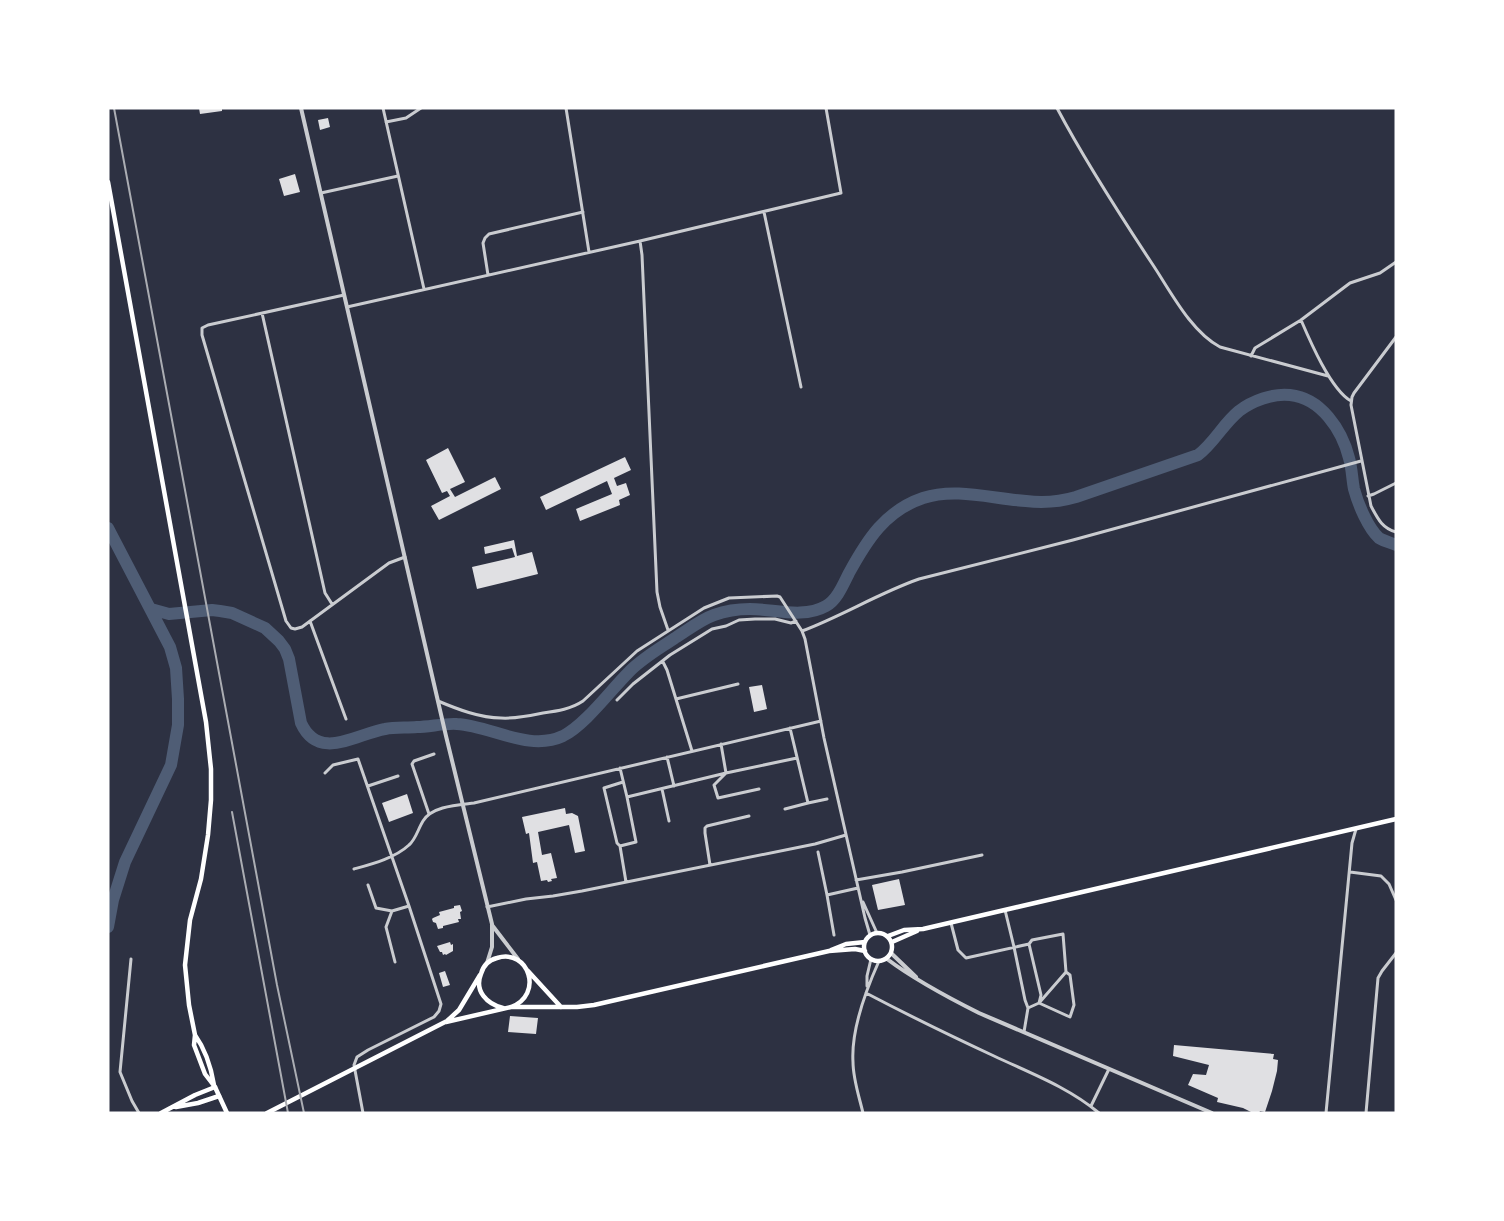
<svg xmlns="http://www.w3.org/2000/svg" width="1504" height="1221" font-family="'Alegreya Sans',sans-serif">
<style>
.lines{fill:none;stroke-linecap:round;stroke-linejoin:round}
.river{stroke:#4f5d75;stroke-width:12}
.building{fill:#e0e0e3}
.minor{stroke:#caccd0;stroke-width:3}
.tertiary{stroke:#caccd0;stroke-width:4}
.secondary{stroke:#fff;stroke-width:4.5}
.primary{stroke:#fff;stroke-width:4.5}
.rail{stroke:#abadb3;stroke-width:2}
</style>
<rect width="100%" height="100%" fill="#2d3142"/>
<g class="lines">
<path class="river" d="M 108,528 L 170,647 L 176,668 L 178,699 L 178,725 L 171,765 L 125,862 L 113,900 L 108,927
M 151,609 L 169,614 L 212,610 L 220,611 L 232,613 L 265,628 L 279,641 L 285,649 L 289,659 L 301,723 C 319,762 356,734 385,729 C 395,727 406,728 417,727 C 429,727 445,723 457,724 C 491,726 529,752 563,736 C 585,725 610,691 628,673 C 641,659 659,649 675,638 C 688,630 700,620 714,615 C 725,611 738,609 750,609 C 774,609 803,619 826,606 C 837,600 843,585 849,573 C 867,540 885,511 923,498 C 956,487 993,499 1026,501 C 1043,503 1059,502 1076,497 L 1198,455 C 1214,443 1223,424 1239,411 C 1252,401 1273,393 1290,395 C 1321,398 1342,430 1349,458 C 1352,468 1352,479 1354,489 C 1358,504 1368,528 1379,538 C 1384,541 1391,543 1396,545"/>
</g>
<path class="building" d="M 199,108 L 222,108 L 222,111 L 200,114 Z
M 328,118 L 330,127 L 320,130 L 318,120 Z
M 295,174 L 300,192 L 284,196 L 279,179 Z
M 448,448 L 465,482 L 450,489 L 455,497 L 495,477 L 501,489 L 439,520 L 431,506 L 450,496 L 447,491 L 442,493 L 426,460 Z
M 625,457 L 631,470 L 614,478 L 617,486 L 626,483 L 630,495 L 619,500 L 620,505 L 580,521 L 576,509 L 612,494 L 607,481 L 546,510 L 540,497 Z
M 514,540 L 517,556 L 532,552 L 538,574 L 477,589 L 472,567 L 515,557 L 512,548 L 485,554 L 484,547 Z
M 762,685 L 767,709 L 754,712 L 749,687 Z
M 407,794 L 413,813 L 389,822 L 382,803 Z
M 565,808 L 566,814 L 572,813 L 578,816 L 585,851 L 575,853 L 569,825 L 538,832 L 542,855 L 551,853 L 557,878 L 551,879 L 552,881 L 548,882 L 547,880 L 541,881 L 537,862 L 533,863 L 529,833 L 526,834 L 522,817 Z
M 899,879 L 905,905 L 878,910 L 872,885 Z
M 460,905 L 462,911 L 460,912 L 461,919 L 458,919 L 459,922 L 443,926 L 443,928 L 438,929 L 436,923 L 433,922 L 432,919 L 433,918 L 440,915 L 439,912 L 454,908 L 454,906 Z
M 450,942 L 451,945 L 453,944 L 453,951 L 446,955 L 445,954 L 443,955 L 442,952 L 440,952 L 437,946 Z
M 445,971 L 450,985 L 443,987 L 439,973 Z
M 510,1016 L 538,1018 L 536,1034 L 508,1032 Z
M 1174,1045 L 1274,1054 L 1273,1059 L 1278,1060 L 1277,1071 L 1272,1091 L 1265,1112 L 1260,1111 L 1259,1113 L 1253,1113 L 1243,1108 L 1217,1102 L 1218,1098 L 1188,1085 L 1193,1074 L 1206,1075 L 1209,1065 L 1173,1056 Z"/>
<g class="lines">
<path class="minor" d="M 383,108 L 424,289
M 566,108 L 589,252
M 1057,108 C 1085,161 1118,212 1151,262 C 1170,290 1190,331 1220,347 L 1328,376
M 386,122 L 406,118 L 421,108
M 321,193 L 398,176
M 764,212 L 801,387
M 640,241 L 642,255 L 657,592 L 660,607 L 668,630
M 488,275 L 483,243 L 485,238 L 489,234 L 583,212
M 344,295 L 208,325 L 202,328 L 202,335 L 286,621 L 291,628 L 295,629 L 302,627 L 389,563 L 405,557
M 347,307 L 640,241 L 841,193 L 826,108
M 262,313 L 325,593 L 332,604
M 1301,320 C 1310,341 1331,390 1351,401
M 1396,337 L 1354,393 L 1352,397 L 1351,405 L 1371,506 C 1378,519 1382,528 1396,532
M 1251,356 L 1255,348 L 1301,320 L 1350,283 L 1380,273 L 1396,262
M 1368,496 L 1374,494 L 1396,483
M 310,621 L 346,719
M 802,631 C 842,616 879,593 919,579 L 1073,540 L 1361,461
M 663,662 L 667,670 L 692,751
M 676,699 L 738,684
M 617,700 L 633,684 L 670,655 L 712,629 L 726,626 L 739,620 L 755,619 L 775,619 L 791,623 L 796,621
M 438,701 C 457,709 480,718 501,718 C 515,719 529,716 543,713 C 558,711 571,709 583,701 L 637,651 L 704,608 L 729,598 L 777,596 L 780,597 L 802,631 L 805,639 L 824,738 L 865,918 L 870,935
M 667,757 L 674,786
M 620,768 L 627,797 L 726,773 L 721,744
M 325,773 L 333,765 L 358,759 L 409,906 L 441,1004 L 439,1011 L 434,1017 L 368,1050 L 357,1057 L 354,1065 L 363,1113
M 368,786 L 398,776
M 662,789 L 669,821
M 759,789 L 718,798 L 714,785 L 726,773 L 797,758
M 808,803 L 827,799
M 785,809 L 808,803 L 790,728
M 429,814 L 412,764 L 414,761 L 434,754
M 620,846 L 617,843 L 604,788 L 623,782
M 818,852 L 827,895 L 858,888
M 710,865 L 705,833 L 705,828 L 707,826 L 749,816
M 354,869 C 372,864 395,858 409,845 C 416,839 418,829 423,821 C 432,806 458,805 474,803 L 821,721
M 1350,872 L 1381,876 L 1389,884 L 1396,900
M 856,880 L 902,872 L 982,855
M 626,882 L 620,846 L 636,842 L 627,797
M 368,885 L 376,908 L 392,911
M 827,895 L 834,935
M 863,902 L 877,933
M 487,907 L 526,899 L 553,896 L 582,891 L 815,844 L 846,835
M 1005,910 L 1014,947 L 1025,1000 L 1028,1008 L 1024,1032
M 951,923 L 958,950 L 966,958 L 1029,944 L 1041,995 L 1039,1003 L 1070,1017 L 1074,1005 L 1070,975 L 1066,972
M 131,959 L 120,1072 L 132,1101 L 139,1113
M 395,962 L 386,927 L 392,911 L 409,906
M 867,986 L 867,976 L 871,959
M 866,993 C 908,1015 951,1036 994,1056 C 1030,1073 1068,1087 1099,1113
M 1028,1008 L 1039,1003 L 1066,972 L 1063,934 L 1032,940 L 1029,944
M 1091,1106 L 1109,1069
M 863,1113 C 859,1096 853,1079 853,1062 C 851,1030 866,990 879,961
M 1326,1113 L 1352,843 L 1356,829
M 1366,1113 L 1378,978 L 1382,971 L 1396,953"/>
<path class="tertiary" d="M 301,108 L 446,736 L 492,924 L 492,947 L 487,963
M 492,925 L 518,959
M 891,953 L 916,977
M 887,959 C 915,980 947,997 979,1013 L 1212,1113"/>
<path class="secondary" d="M864 947a14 14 0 1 1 28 0a14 14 0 1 1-28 0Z
M 888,936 L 904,930 L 923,929 L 1396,819
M 892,942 L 917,931
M 831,950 L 846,944 L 865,942
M 528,971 L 561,1007
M 511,1007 L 577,1007 L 594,1005 L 829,951 L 855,949 L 865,951
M 446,1022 L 511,1007 C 544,995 529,948 497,958 C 489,960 483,966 481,974 C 474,991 487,1004 503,1008
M 176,1107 L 198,1103 L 219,1096
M 161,1113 L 195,1095 L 215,1087
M 267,1113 L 447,1021 L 459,1010 L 480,975"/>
<path class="primary" d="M 108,182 L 206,722 L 211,769 L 211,800 L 208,835 L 201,879 L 190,920 L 185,965 L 189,1005 L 195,1035 L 194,1045 L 205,1074 L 215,1087 L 227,1113
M 195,1035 C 205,1049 211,1067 214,1085"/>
<path class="rail" d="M 114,108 L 277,985 L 304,1113
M 232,812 L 288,1113"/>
</g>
<rect width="1504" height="1221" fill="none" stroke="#ffffff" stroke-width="219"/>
</svg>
